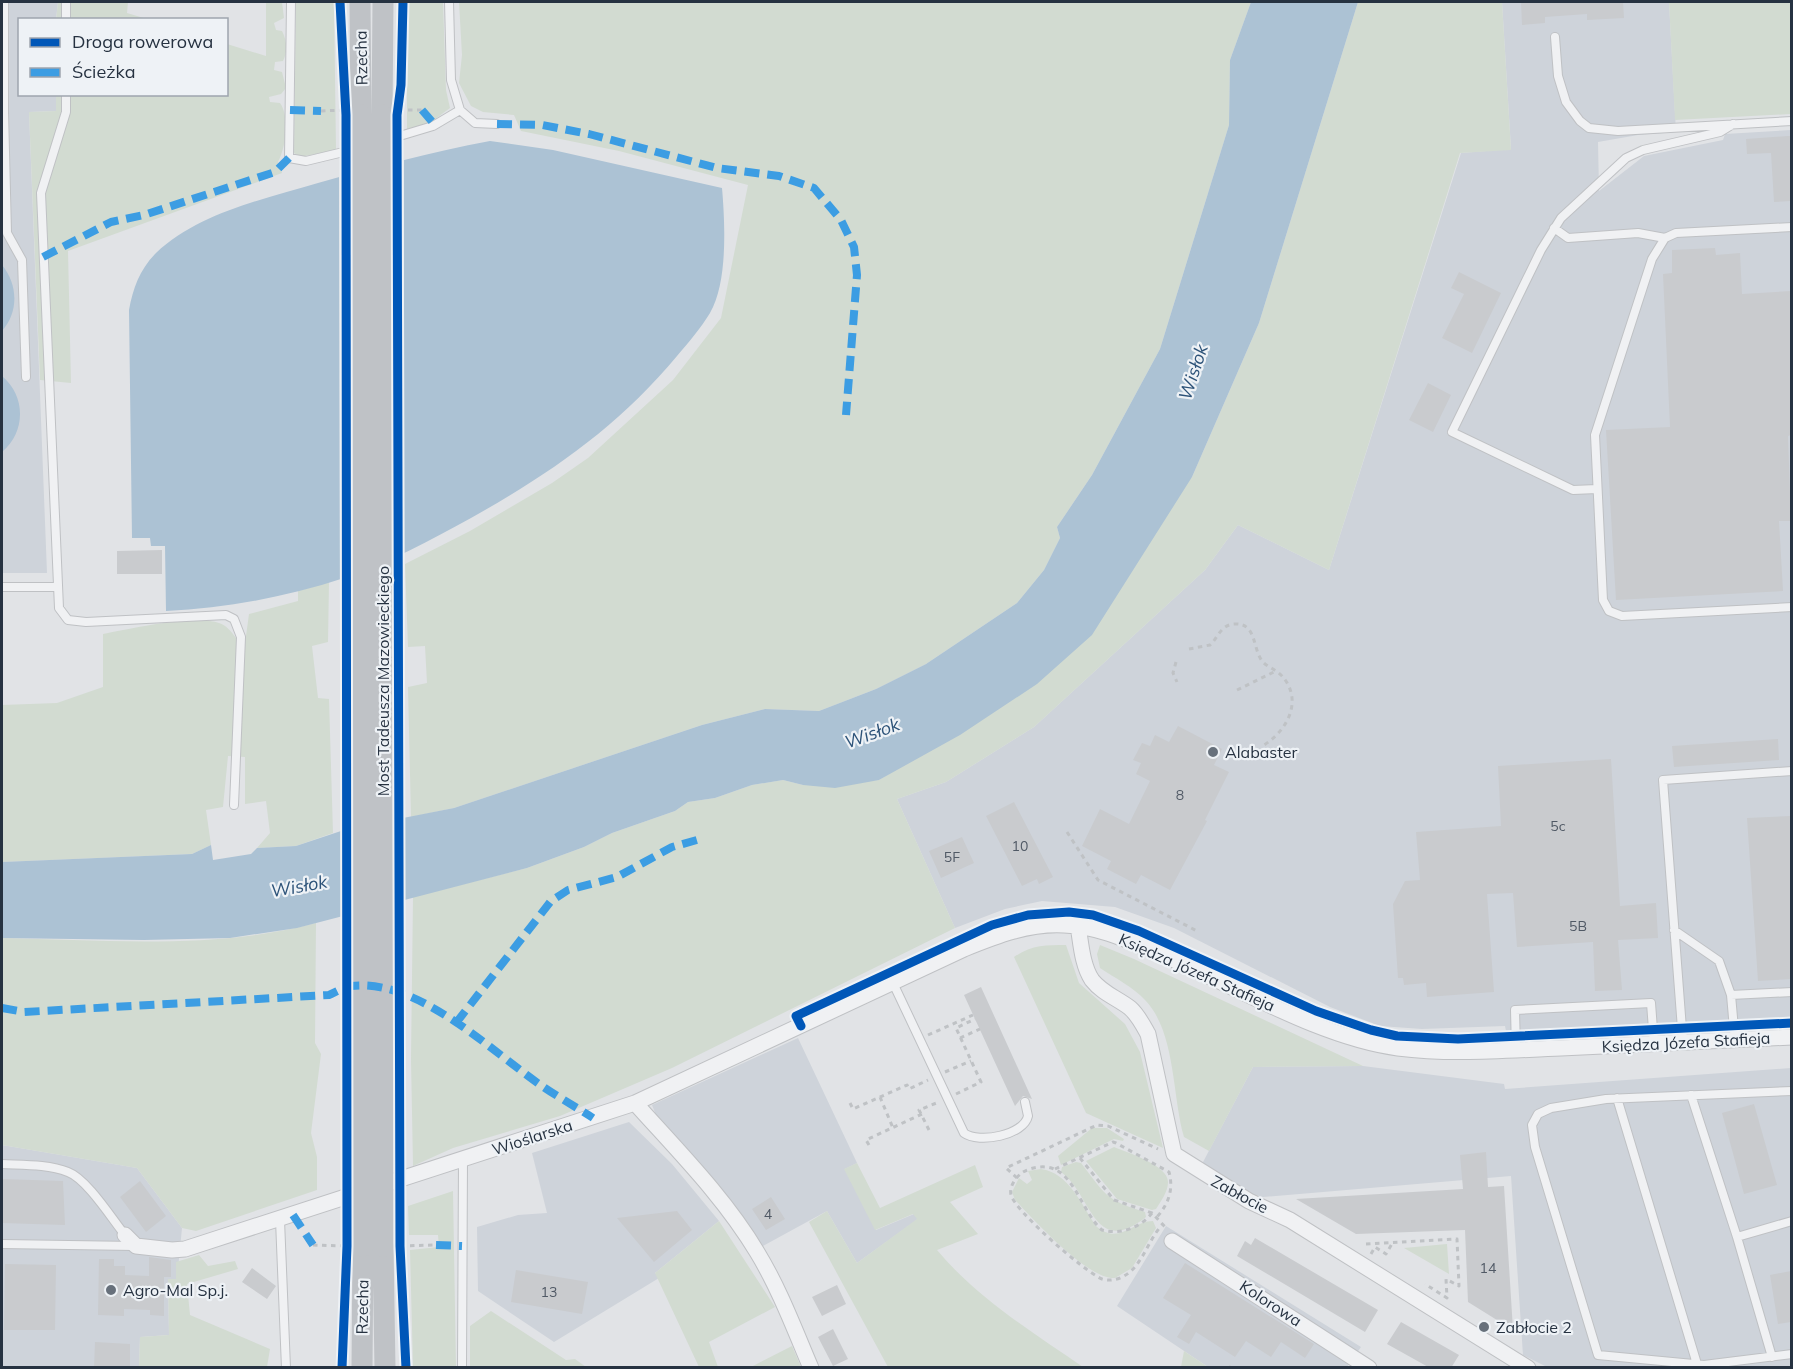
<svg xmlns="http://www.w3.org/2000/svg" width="1793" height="1369" font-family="Mulish,sans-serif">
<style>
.built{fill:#ced3da}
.green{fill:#d2dbd1}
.water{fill:#acc2d4}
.pier{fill:#e1e3e6}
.building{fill:#c9cbce}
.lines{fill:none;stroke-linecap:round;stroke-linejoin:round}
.service-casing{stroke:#bfc1c4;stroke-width:10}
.minor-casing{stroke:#bfc1c4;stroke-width:17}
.path{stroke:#bfc2c5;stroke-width:3;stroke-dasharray:4.5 4.5;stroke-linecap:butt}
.service{stroke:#f0f1f3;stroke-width:8}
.minor{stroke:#f0f1f3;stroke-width:15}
.secondary{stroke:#bfc2c6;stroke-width:21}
.secondary-bridge{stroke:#bfc2c6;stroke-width:21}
.quiet{stroke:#3c9de3;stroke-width:8;stroke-dasharray:15 8;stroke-linecap:butt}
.cycleway-casing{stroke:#eef2f6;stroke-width:13}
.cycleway{stroke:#0057b8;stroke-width:9}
.poi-dot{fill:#67707b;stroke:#eef2f6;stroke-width:2}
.labels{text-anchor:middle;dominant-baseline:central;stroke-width:4.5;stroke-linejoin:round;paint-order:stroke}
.number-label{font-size:14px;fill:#505965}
.street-label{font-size:16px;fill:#263241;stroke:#eef2f6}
.poi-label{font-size:16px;fill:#263241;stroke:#eef2f6;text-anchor:start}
.water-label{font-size:18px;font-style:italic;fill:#2d5379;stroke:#eef2f6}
</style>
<rect width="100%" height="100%" fill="#e1e3e6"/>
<path class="built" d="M 2,2 L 58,2 L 56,19 L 20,20 L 20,94 L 56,95 L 56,111 L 29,112 L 47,573 L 2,573 Z
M 1502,2 L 1669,2 L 1676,132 L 1638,135 L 1598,142 L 1599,191 L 1644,156 L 1723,140 L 1725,134 L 1791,130 L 1791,1018 L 1506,1031 L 1505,1026 L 1422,1029 L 1380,1026 L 1330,1007 L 1174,928 L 1115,907 L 1042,901 L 1005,909 L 955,928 L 897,799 L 946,782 L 1034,727 L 1205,570 L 1238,525 L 1329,570 L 1461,153 L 1511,149 Z
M 798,1038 L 857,1163 L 845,1169 L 876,1230 L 914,1214 L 918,1219 L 857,1263 L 827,1211 L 761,1247 L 658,1120 L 652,1105 Z
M 1363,1066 L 1504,1084 L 1505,1089 L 1791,1068 L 1791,1367 L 1547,1367 L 1523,1355 L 1511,1176 L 1263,1197 L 1252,1194 L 1202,1164 L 1253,1067 Z
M 629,1122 L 672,1164 L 719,1221 L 655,1273 L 659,1278 L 554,1342 L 478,1291 L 477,1227 L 518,1215 L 547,1213 L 532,1153 Z
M 2,1145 L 137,1168 L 182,1228 L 177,1279 L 168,1280 L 169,1335 L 140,1337 L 139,1367 L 2,1368 Z
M 1166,1226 L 1361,1347 L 1347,1367 L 1208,1367 L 1117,1306 Z"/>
<path class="green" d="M 58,2 L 128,2 L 127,13 L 147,19 L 56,20 Z
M 266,2 L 282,2 L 284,18 L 274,23 L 276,30 L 282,31 C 287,41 288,51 283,61 L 275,62 L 274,70 L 282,72 L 286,88 L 281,94 L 269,97 L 270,102 L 280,103 C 290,117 286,147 278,162 L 282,173 L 68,251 L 71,383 L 40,380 L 29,112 L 56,111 L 56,95 L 226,94 L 227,44 L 266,56 Z
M 296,2 L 334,2 L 336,150 L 300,157 L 294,153 Z
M 407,2 L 443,2 L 446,90 L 450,108 L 427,125 L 407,131 Z
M 459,2 L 1251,2 L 1230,60 L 1229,125 L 1160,349 L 1092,475 L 1057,527 L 1060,538 L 1044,570 L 1017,603 L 926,664 L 876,689 L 819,711 L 765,709 L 702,725 L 454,808 L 411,817 L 408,687 L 427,683 L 425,646 L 408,647 L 405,564 L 470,531 L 552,483 L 588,458 L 673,380 L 721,318 L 748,185 L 619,151 L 521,131 L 514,115 L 483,112 L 471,106 L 459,83 L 462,55 Z
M 1358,2 L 1502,2 L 1511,150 L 1460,153 L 1329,570 L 1238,525 L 1205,570 L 1034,727 L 946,782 L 897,799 L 955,928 L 672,1068 L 560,1116 L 453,1148 L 413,1166 L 411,1059 L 413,897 L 527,868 L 584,847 L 612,833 L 675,811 L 688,802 L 715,798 L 752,785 L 783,780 L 803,785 L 879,780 L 907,763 L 1192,477 L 1259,323 Z
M 1669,2 L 1791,2 L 1791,114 L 1675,120 Z
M 329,582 L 328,642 L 312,646 L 318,698 L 329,699 L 333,833 L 296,846 L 257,848 L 270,833 L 266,801 L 245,804 L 245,757 L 228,756 L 223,807 L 206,810 L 211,845 L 192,854 L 2,862 L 2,705 L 57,703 L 103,687 L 103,634 C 128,629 196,614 219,623 C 226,625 231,631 236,638 L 246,636 L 249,614 L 298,601 L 298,591 Z
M 316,923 L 315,1043 L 321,1054 L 311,1133 L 317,1157 L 317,1190 L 196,1231 L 182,1228 L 137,1168 L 2,1145 L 2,938 C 105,940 215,950 316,923 Z
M 1066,945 L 1079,983 L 1125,1024 L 1140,1052 L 1163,1148 L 1086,1113 L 1014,957 C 1031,945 1046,945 1066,945 Z
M 1100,945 L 1134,959 L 1363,1066 L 1253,1067 L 1209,1151 L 1184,1137 C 1172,1096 1176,1032 1145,1000 C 1133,987 1115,978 1100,968 L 1097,954 Z
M 1092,1128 L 1107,1128 L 1124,1139 L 1123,1141 L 1114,1139 L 1061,1165 L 1058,1156 Z
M 1114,1147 C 1128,1153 1168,1165 1168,1182 C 1168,1192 1161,1201 1156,1209 L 1152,1210 L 1117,1199 L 1086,1161 Z
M 1076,1162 L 1081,1163 C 1105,1194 1105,1200 1145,1212 L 1146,1217 C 1093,1259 1092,1194 1061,1172 L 1062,1167 Z
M 857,1163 L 880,1208 L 975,1165 L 983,1187 L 950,1202 L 978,1234 L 937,1250 C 977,1298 1032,1332 1083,1367 L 888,1367 L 809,1222 L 827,1211 L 857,1263 L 917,1219 L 913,1214 L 875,1230 L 844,1169 Z
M 1041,1169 C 1069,1173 1081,1204 1096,1226 C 1119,1246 1132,1221 1153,1221 L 1156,1228 L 1132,1268 L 1115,1278 C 1088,1280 1034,1220 1015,1200 L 1012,1192 L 1019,1178 L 1027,1184 L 1032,1180 L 1028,1171 Z
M 453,1191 L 456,1367 L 413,1367 L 410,1250 L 439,1247 L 438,1235 L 409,1235 L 408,1206 Z
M 719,1221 L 775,1307 L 709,1342 L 718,1367 L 699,1367 L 655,1273 Z
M 1447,1244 L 1449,1274 L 1404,1248 Z
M 199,1255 L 208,1266 L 235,1261 L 238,1269 L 187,1284 L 190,1315 L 270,1349 L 267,1367 L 139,1367 L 140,1337 L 169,1335 L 168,1279 L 176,1279 L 176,1262 Z
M 491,1311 L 566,1360 L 575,1359 L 586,1367 L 470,1367 L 470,1326 Z
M 792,1346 L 801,1367 L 751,1367 Z
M 1184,1351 L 1208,1367 L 1181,1367 Z"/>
<path class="water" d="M 1251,2 L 1358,2 L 1259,323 L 1192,477 L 1092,635 L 1037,684 L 960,735 L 879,780 L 835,788 L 803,785 L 783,780 L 752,785 L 715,798 L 688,802 L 675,811 L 612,833 L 584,847 L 527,868 L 297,928 L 230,938 L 144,940 L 2,938 L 2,862 L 192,854 L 211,845 L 213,860 L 251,854 L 257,848 L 296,846 L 347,829 L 454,808 L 702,725 L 765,709 L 819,711 L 876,689 L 926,664 L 1017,603 L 1044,570 L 1060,538 L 1057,527 L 1092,475 L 1160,349 L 1229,125 L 1230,60 Z
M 490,141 L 553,150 L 722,188 C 725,223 728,282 710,313 C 701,328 688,343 677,356 C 618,427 551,473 471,518 C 431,540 388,563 344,578 C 286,597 227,608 166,611 L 165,546 L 151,546 L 150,538 L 132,538 L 129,310 C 133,288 140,269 156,253 C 198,213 264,199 318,183 C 375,167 431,152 490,141 Z
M 2,265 C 18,284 19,312 2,331 Z
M 2,376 C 26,396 26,432 2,452 Z"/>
<path class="pier" d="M 404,155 L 404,555 L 340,582 L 339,174 Z
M 405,815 L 405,902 L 341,919 L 341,828 Z"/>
<path class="building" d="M 1521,2 L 1623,2 L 1624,18 L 1587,20 L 1587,14 L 1545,17 L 1545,23 L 1522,25 Z
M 1788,136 L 1791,136 L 1791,201 L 1774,202 L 1771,153 L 1747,154 L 1746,139 Z
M 1715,248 L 1716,255 L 1740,253 L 1742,294 L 1791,291 L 1791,435 L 1788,436 L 1791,521 L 1779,521 L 1783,591 L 1616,600 L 1606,430 L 1670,427 L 1663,274 L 1672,273 L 1672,250 Z
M 1459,272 L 1501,293 L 1472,353 L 1442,338 L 1464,294 L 1451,288 Z
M 1428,383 L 1451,395 L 1433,432 L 1409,420 Z
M 162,550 L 162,574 L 117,574 L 117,551 Z
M 1178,726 L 1222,749 L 1214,765 L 1229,772 L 1205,820 L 1207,821 L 1170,890 L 1141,875 L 1136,884 L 1107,869 L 1111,861 L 1082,846 L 1100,809 L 1129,824 L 1150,781 L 1136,774 L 1141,763 L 1133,760 L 1142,743 L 1150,746 L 1155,735 L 1169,742 Z
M 1778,739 L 1779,760 L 1674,767 L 1672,746 Z
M 1611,759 L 1620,906 L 1656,903 L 1658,938 L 1618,940 L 1622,990 L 1595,991 L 1593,942 L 1517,947 L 1513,893 L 1487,894 L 1494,992 L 1427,997 L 1426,983 L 1404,985 L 1403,978 L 1398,978 L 1393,904 L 1405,881 L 1420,880 L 1416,832 L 1501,826 L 1498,766 Z
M 1014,802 L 1053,877 L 1039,884 L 1037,879 L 1022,886 L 986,816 Z
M 1791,816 L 1791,979 L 1758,981 L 1747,818 Z
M 962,837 L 974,863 L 941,878 L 929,851 Z
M 981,987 L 1032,1099 L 1023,1096 L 1015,1106 L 964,995 Z
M 1754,1104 L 1777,1185 L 1744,1194 L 1722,1113 Z
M 1486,1152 L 1488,1187 L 1504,1186 L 1513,1330 L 1468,1302 L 1465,1230 L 1356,1234 L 1296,1199 L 1463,1189 L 1460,1155 Z
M 2,1179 L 63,1181 L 65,1225 L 2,1223 Z
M 140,1181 L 166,1216 L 146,1232 L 120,1197 Z
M 771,1197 L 785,1219 L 766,1230 L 752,1209 Z
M 677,1211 L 692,1230 L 654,1262 L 617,1218 Z
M 1255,1238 L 1378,1310 L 1365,1332 L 1237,1256 L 1245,1241 L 1251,1245 Z
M 149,1257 L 171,1260 L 171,1277 L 164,1277 L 164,1316 L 150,1315 L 150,1310 L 124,1309 L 124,1316 L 98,1315 L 99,1259 L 114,1259 L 114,1266 L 125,1266 L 125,1275 L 149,1276 Z
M 1185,1263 L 1314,1344 L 1305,1358 L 1281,1342 L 1271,1357 L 1246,1341 L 1235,1357 L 1196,1332 L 1189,1344 L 1177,1337 L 1191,1315 L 1163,1298 Z
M 5,1264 L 56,1265 L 55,1330 L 4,1330 Z
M 252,1268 L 276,1286 L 267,1299 L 242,1282 Z
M 516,1270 L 588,1282 L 582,1314 L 511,1302 Z
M 1791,1271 L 1791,1322 L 1778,1324 L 1770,1275 Z
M 837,1285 L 846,1304 L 822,1316 L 812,1297 Z
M 1401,1322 L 1459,1355 L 1451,1368 L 1430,1368 L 1387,1344 Z
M 833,1329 L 848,1359 L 833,1366 L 818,1337 Z
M 95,1342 L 130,1344 L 130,1368 L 94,1368 Z"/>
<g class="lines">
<g class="service-casing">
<path id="service" d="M 4,2 L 4,112 L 7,233 L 22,260 L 26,377
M 291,2 L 289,158 L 306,161 L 360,148
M 449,2 L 451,80 L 460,110
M 66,20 L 66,2
M 1555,37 L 1558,76 L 1566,102 L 1580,121 L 1589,128 L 1618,131 L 1792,121
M 66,94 L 66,112 L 41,193 L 59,608 L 68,620 L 86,622 L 226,615 L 234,619 L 241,637 L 234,805
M 383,141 L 433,126 L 460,110 L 475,123 L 497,124
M 1792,227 L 1676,233 L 1665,238 L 1652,259 L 1595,435 L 1603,600 L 1609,611 L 1622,616 L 1792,607
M 1554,228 L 1568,238 L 1638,233 L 1665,238
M 1597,489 L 1573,490 L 1452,432 L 1541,250 L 1561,218 L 1626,158 L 1643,150 L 1720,132 L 1733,124
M 2,587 L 57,587
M 1674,930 L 1719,961 L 1731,995 L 1735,1040
M 893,983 L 964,1133 C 979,1144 1024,1135 1028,1116 L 1025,1102
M 1731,995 L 1792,992
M 1683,1042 L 1663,780 L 1792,771
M 1516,1049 L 1515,1010 L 1651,1003 L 1654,1043
M 1792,1091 L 1606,1099 L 1551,1108 L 1538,1114 L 1532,1125 L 1535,1147 L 1598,1355 L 1704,1365 L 1792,1354
M 1691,1095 L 1737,1237 L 1772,1357
M 1617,1098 L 1697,1364
M 2,1164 C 23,1165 48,1164 68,1172 C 87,1179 112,1219 125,1235
M 280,1220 L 286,1368
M 1737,1237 L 1792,1221
M 2,1244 L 135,1246
M 462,1368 L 463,1159"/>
</g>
<g class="minor-casing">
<path id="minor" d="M 1078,926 C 1081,943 1082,965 1092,980 C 1102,993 1117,998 1130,1008 C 1138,1015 1143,1025 1148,1034 L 1174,1154 L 1249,1201 L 1290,1220 L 1528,1368
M 635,1103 C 678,1151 724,1197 757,1252 C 779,1288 794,1328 811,1368
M 125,1235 L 136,1246 L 172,1250 L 185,1249 L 635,1103 L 964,949 C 996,936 1029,923 1064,925 C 1095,926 1123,938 1151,950 C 1228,981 1316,1037 1398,1048 C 1452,1055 1507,1050 1561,1048 C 1638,1044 1715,1041 1792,1037
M 1172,1241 L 1369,1368"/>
</g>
<path class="path" d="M 399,110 L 422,110
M 321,111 L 344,110
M 1189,649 L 1210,645 C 1218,638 1220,626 1233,624 C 1257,622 1252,647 1262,661 C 1267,667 1275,669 1281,675 C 1304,699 1288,730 1264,745
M 1176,662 L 1173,673 L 1177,682
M 1237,690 L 1276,671
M 1067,832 L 1098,880 L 1199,932
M 928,1035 L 973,1015
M 960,1038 L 980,1029
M 945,1072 L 971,1061
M 956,1094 L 981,1082 L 956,1028 L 975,1019
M 880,1097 L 893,1128
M 850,1103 L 853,1109 L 907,1085 L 909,1089 L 928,1080
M 929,1130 L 919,1110 L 939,1102
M 869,1145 L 866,1140 L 922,1114
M 1080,1158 L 1114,1200 L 1152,1213 L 1167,1229
M 1055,1169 L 1113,1142 L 1116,1143 L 1169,1172 C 1174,1190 1168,1205 1156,1218
M 1017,1178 L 1006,1168 L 1097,1125 L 1108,1126 L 1158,1149
M 1152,1213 C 1140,1228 1121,1235 1102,1230 C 1085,1216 1075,1177 1054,1169 C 1045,1165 1032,1167 1023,1172 C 1016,1177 1009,1186 1011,1195 C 1015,1211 1085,1272 1102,1279 C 1108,1281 1114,1280 1120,1278 C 1142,1269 1147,1241 1162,1225
M 1366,1244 L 1457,1239 L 1459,1286 L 1446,1279 L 1447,1298 L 1425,1284
M 313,1245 L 345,1246
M 401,1246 L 436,1245
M 1371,1254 L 1375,1247 L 1386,1254 L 1393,1242
M 1230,1368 L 1231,1366"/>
<use href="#service" class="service"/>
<use href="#minor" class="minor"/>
<path class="secondary" d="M 360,2 L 361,115
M 382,115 L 383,2
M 383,1246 L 385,1368
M 362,1368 L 363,1246"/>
<path class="secondary-bridge" d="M 361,115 L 363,1246
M 382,115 L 383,1246"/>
<path class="quiet" d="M 290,110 L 321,111
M 422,110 L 435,125
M 497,124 L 542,125 L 589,134 L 717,168 L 779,176 L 814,188 L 841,220 L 854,247 L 857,275 L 846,415
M 43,257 L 111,222 L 144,215 L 275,172 L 289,158
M 2,1008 L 24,1012 L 329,995 C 336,992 344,987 351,986 C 418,978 491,1051 542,1086 C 558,1097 576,1107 593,1118
M 456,1023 L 551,901 L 568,890 L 617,877 L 672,847 L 704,838
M 293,1215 L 313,1245
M 436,1245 L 462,1246"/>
<g class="cycleway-casing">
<path id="cycleway" d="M 340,2 L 346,115 L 347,1246 L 342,1368
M 403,2 L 401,85 L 397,115 L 400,1246 L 406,1368
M 801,1026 L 796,1016 L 992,925 L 1028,915 L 1069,912 L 1093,915 L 1139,931 L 1316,1011 L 1371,1030 L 1397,1036 L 1458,1039 L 1792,1023"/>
</g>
<use href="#cycleway" class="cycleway"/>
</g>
<g class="poi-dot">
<circle cx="1213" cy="752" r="6"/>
<circle cx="111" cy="1290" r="6"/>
<circle cx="1484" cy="1327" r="6"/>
</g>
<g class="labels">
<g class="number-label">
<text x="1180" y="795">8</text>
<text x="1558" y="826">5c</text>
<text x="1020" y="846">10</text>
<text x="952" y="857">5F</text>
<text x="1578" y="926">5B</text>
<text x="768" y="1214">4</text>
<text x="1488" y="1268">14</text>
<text x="549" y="1292">13</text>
</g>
<g class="street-label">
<text transform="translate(361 58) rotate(-91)">Rzecha</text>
<text transform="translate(383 681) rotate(-90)">Most Tadeusza Mazowieckiego</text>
<text transform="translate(1197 972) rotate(24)">Księdza Józefa Stafieja</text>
<text transform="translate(1686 1042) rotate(-3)">Księdza Józefa Stafieja</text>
<text transform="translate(532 1137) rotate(-18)">Wioślarska</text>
<text transform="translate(1240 1194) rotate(28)">Zabłocie</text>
<text transform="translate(1271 1303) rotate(33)">Kolorowa</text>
<text transform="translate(362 1307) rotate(-89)">Rzecha</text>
</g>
<g class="poi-label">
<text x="1225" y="752">Alabaster</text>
<text x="123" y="1290">Agro-Mal Sp.j.</text>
<text x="1496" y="1327">Zabłocie 2</text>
</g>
<g class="water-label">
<text transform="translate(1193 372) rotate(-72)">Wisłok</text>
<text transform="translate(872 733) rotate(-20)">Wisłok</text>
<text transform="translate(299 886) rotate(-10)">Wisłok</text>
</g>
</g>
<rect width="1793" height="1369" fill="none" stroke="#263241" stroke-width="6"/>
<rect x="18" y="18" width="210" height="78" fill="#eef2f6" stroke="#9ea5ae" stroke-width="1.5"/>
<rect x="30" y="38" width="30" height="9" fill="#0057b8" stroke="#9ea5ae" stroke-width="1.5"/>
<text x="72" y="48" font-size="18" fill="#263241">Droga rowerowa</text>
<rect x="30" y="68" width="30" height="9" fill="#3c9de3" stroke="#9ea5ae" stroke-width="1.5"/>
<text x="72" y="78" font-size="18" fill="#263241">Ścieżka</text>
</svg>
